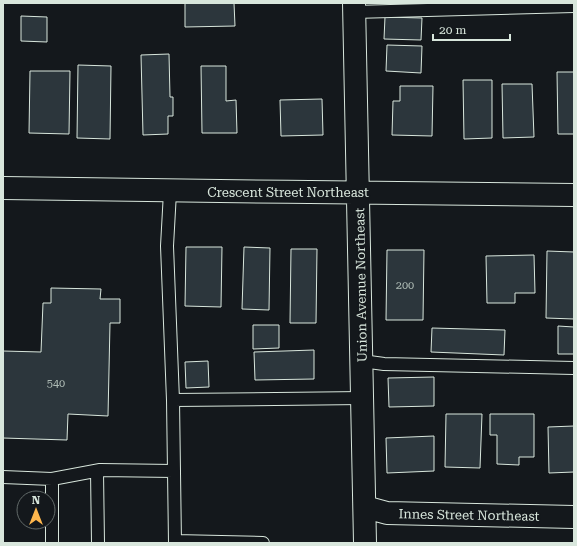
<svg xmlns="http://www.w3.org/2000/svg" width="577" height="546" font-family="'Roboto Serif',serif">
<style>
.building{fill:#2c363c;stroke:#d8e6dc}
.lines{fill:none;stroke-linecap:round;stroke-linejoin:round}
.service-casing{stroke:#d8e6dc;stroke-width:14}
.minor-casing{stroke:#d8e6dc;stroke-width:24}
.service{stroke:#14181c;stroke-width:12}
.minor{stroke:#14181c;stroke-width:22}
.labels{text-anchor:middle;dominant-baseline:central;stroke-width:3;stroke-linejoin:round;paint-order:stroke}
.number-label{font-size:11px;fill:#adbab4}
.street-label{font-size:13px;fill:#d8e6dc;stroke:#14181c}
</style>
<rect width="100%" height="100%" fill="#14181c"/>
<path class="building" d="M 185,3 L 234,3 L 235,26 L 185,27 Z
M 21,16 L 47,17 L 47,42 L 21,41 Z
M 385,17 L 422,18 L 421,40 L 384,39 Z
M 387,45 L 422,46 L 421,73 L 386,71 Z
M 169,54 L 170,97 L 173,97 L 173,116 L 168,116 L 168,134 L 143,135 L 141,55 Z
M 78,65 L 111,66 L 110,139 L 77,138 Z
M 201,66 L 226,66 L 226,101 L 236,100 L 237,133 L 202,133 Z
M 30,71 L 70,71 L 69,134 L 29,133 Z
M 557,72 L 574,72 L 574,134 L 558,134 Z
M 463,80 L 492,80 L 492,138 L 464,139 Z
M 502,84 L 532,84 L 534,137 L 503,138 Z
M 400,86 L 433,86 L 432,136 L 392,135 L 393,101 L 400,101 Z
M 322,99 L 323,135 L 281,136 L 280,100 Z
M 186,247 L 222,247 L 221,307 L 185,306 Z
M 244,247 L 270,248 L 269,310 L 242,309 Z
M 291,249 L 317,249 L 316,323 L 290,323 Z
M 387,250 L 424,250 L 423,320 L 386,320 Z
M 547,251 L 574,252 L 574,319 L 546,318 Z
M 534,255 L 535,293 L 515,293 L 515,303 L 487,303 L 486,256 Z
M 51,288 L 101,289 L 100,299 L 120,299 L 120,323 L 110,323 L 108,416 L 68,414 L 67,440 L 3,438 L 3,351 L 41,352 L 43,303 L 51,303 Z
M 253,325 L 279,325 L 279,348 L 253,349 Z
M 558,326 L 574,327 L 574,354 L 558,354 Z
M 432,328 L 505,330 L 504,355 L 431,352 Z
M 314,350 L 314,379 L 255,380 L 254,352 Z
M 208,361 L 209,387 L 186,388 L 185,362 Z
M 434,377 L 434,406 L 389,407 L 388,378 Z
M 446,414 L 482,414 L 480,468 L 445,467 Z
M 490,414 L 534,414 L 534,457 L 519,457 L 519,465 L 497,464 L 497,435 L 490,435 Z
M 574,426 L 574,472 L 549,473 L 548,427 Z
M 434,436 L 434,471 L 387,473 L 386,438 Z"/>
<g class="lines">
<g class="service-casing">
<path id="service" d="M 354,12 L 574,6
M 170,192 L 167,246 L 173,400 L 175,543
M 362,361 L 384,364 L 574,368
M 173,400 L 363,398
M 97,471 L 98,543
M 3,477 L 52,479 L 52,543
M 52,479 L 100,470 L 174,471
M 175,541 L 263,543"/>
</g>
<g class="minor-casing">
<path id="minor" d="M 354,3 L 365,543
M 3,188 C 193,192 384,192 574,195
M 365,507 L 387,513 L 574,517"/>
</g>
<use href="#service" class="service"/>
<use href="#minor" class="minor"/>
</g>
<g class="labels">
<g class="number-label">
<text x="405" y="285">200</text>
<text x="56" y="383">540</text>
</g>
<g class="street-label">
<text x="288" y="192">Crescent Street Northeast</text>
<text transform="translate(361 285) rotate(-91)">Union Avenue Northeast</text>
<text transform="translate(469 515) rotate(1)">Innes Street Northeast</text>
</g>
</g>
<rect width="577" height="546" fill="none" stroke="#d8e6dc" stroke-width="8"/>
<g transform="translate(36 510)"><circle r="19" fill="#14181c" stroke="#626a69"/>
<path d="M0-3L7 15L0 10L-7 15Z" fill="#ffb74d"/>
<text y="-6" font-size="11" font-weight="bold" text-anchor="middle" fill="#d8e6dc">N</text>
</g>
<path d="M433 34v6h77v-6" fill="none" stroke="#d8e6dc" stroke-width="2"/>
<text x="439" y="34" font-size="12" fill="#d8e6dc" stroke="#14181c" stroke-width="3" paint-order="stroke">20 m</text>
</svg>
